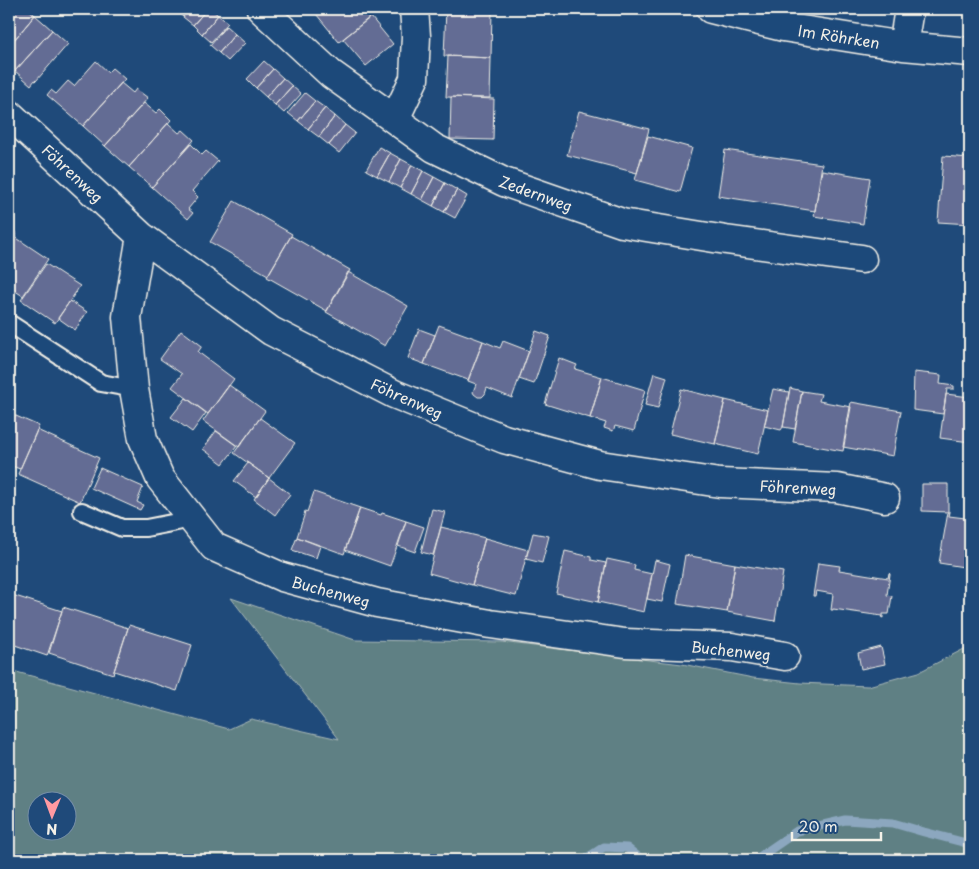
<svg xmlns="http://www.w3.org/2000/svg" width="979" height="869" font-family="'Playpen Sans',sans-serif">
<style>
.green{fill:#5f8084;stroke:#aab8b6;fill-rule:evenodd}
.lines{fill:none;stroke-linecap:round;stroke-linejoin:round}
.stream{stroke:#8ca7bf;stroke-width:9}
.building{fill:#636c94;stroke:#f4f1e8}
.lane-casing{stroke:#f4f1e8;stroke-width:20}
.street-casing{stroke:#f4f1e8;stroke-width:31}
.lane{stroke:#1f4a7a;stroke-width:16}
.street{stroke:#1f4a7a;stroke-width:28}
.labels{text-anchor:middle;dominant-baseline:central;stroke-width:4.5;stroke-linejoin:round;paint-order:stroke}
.street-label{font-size:15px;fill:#f4f1e8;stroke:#1f4a7a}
</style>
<rect width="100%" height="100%" fill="#1f4a7a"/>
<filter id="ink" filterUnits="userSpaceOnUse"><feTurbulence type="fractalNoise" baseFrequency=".02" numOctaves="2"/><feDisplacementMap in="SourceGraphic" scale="10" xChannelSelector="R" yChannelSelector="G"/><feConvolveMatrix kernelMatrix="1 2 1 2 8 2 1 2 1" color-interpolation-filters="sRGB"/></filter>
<g filter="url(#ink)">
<path class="green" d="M 231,598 L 355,640 L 501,642 L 682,664 L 753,678 L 800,683 L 868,686 L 919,672 L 970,646 L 970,860 L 9,860 L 9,670 L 229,729 L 251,719 L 339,739 ZM 38,802 L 68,802 L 68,832 L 38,832 Z"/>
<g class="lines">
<path class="stream" d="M 584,860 L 604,847 L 627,848 L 642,860
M 755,860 L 797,831 L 845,820 L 893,823 L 924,832 L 970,844"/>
</g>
<path class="building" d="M 9,9 L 28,9 L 35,15 L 9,46 Z
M 174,9 L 191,9 L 183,17 Z
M 191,9 L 207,9 L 193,25 L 183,17 Z
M 207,9 L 211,9 L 218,15 L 202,34 L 193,25 Z
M 312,9 L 371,9 L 375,13 L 339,42 Z
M 446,9 L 492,9 L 491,58 L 444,56 Z
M 35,15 L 52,30 L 15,71 L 9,65 L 9,46 Z
M 218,15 L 228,23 L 211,42 L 202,34 Z
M 371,17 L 393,44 L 366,66 L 343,39 Z
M 226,26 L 235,34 L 219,53 L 210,45 Z
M 52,30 L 68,44 L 36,81 L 35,80 L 31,85 L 15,71 Z
M 235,34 L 245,43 L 228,61 L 219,53 Z
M 448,56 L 491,58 L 490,98 L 446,97 Z
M 96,61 L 108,72 L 112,68 L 125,79 L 83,126 L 47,95 L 51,90 L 56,94 L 68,81 L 74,86 Z
M 264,61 L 273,69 L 256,88 L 247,79 Z
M 273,69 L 283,78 L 266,97 L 256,88 Z
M 283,78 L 292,86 L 275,105 L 266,97 Z
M 121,83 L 133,93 L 136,89 L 148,98 L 105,146 L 83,126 Z
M 292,86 L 301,94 L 284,113 L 275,105 Z
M 305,93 L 315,101 L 298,121 L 288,113 Z
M 451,97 L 494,99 L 493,140 L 450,139 Z
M 315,101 L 325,108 L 308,129 L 298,121 Z
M 144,103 L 156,113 L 160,109 L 171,120 L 129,167 L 105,146 Z
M 325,108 L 335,116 L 319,137 L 308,129 Z
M 579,111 L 649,129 L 637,173 L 567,155 Z
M 335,116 L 345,125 L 329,145 L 319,137 Z
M 168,123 L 179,133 L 183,130 L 194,140 L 152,187 L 129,167 Z
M 345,125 L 355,133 L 339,153 L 329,145 Z
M 648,136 L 692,148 L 680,192 L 635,180 Z
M 191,144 L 202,155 L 206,151 L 218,161 L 192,191 L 198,197 L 188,209 L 193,213 L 188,219 L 152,187 Z
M 379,147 L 390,153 L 377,176 L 366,170 Z
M 725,150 L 822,164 L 815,211 L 718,196 Z
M 390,153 L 401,159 L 389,182 L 377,176 Z
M 943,156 L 970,158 L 970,224 L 938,222 Z
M 401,159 L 412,165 L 400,188 L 389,182 Z
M 412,165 L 423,171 L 411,194 L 400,188 Z
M 822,170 L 870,178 L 863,224 L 814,216 Z
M 423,171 L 434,177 L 422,200 L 411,194 Z
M 434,177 L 445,183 L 433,206 L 422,200 Z
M 445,183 L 457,190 L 444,212 L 433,206 Z
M 457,190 L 467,196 L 455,218 L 444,212 Z
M 234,201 L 292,234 L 268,275 L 210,242 Z
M 9,228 L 17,234 L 9,246 Z
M 291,236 L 350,270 L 327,311 L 267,277 Z
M 15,237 L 48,259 L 23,296 L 9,287 L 9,246 Z
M 46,264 L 80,286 L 55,323 L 21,300 Z
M 348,272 L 408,306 L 385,346 L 326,312 Z
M 70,301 L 87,312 L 75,330 L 58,318 Z
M 439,325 L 483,341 L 468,380 L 424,364 Z
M 419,329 L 435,335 L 424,364 L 408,358 Z
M 181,330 L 202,346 L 198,352 L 234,379 L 208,414 L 172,387 L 182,374 L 160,359 Z
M 536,331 L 550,336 L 534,384 L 519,379 Z
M 483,341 L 500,348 L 503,341 L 529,351 L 512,398 L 487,388 L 485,394 L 482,397 L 478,397 L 474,394 L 473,392 L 476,384 L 468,381 Z
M 559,358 L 577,365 L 575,369 L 602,377 L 590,418 L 545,404 Z
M 914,372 L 941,375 L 940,384 L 954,386 L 954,389 L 947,389 L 943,414 L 913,410 Z
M 654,373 L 667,377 L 658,408 L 645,405 Z
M 602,377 L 645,390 L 634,431 L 615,426 L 613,431 L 604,428 L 606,423 L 590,418 Z
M 229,385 L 265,411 L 239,447 L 203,421 Z
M 790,388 L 802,391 L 795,429 L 783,427 Z
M 681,389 L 725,400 L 715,444 L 670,434 Z
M 773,389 L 789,392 L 783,427 L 781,430 L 764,426 Z
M 802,391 L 821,394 L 819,401 L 851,407 L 843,451 L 793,442 Z
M 946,394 L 970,397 L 970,442 L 940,438 Z
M 186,398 L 206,413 L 192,432 L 171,417 Z
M 725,400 L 768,410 L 758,454 L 715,444 Z
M 851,402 L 901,411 L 893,456 L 843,447 Z
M 9,413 L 39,426 L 20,469 L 9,465 Z
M 260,418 L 295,443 L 269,478 L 234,453 Z
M 37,430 L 99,458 L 80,502 L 18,474 Z
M 216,431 L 237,446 L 223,464 L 203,449 Z
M 248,463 L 269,478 L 256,497 L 234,481 Z
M 100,468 L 143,487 L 137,502 L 143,505 L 140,510 L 91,488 Z
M 269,478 L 290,494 L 275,515 L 254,499 Z
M 922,484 L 948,484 L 948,512 L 922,511 Z
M 314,492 L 360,508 L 344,554 L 297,537 L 304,516 L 304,515 L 305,511 L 307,512 Z
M 360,508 L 381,515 L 382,513 L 406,521 L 390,566 L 345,550 Z
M 432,509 L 445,512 L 433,555 L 421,552 Z
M 948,512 L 950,512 L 949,516 L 965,518 L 966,514 L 970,515 L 970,568 L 939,563 Z
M 406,521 L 424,527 L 415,552 L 398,546 Z
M 441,527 L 485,538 L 472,585 L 429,573 Z
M 533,533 L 549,536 L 542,563 L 526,559 Z
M 297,537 L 320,546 L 316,558 L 292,550 Z
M 485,538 L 528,550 L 516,596 L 472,585 Z
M 565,551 L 591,557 L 591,560 L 606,563 L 598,602 L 556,593 Z
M 685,555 L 735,564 L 727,612 L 677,604 Z
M 607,559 L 635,565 L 634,570 L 652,574 L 644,612 L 598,602 Z
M 655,560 L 670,564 L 662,602 L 647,599 Z
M 818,563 L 840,566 L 839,570 L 888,578 L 889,573 L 890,574 L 887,595 L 892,596 L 889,614 L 883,614 L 883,618 L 881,617 L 882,616 L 833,609 L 833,610 L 831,610 L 833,594 L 816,591 L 815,596 L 813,596 Z
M 735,564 L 783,572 L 775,621 L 727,612 Z
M 9,594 L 62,611 L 47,656 L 9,643 Z
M 63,607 L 128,628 L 113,674 L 49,653 Z
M 129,625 L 192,645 L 177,691 L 114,671 Z
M 881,647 L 885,664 L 861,669 L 858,653 Z"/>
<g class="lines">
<g class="lane-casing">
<path id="lane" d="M 9,323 L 101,383 L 134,389
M 82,511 L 122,528 L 146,528 L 192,519"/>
</g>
<g class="street-casing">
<path id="street" d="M 261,9 L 331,74 L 383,111 L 434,148 L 504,182 L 622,223 L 726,240 L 862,259
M 711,9 L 783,27 L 903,46 L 970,52
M 903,46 L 909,9
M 9,114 L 141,236 L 271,331 L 394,394 L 504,439 L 600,465 L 720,483 L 837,488 L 885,498
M 395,119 L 414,79 L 416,36 L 414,9
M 141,236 L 127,317 L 134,389 L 143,439 L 160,478 L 214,547 L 282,577 L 377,603 L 490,624 L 625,643 L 732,647 L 785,656"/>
</g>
<use href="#lane" class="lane"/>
<use href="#street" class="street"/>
</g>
</g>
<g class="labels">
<g class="street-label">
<text transform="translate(839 36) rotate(9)">Im Röhrken</text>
<text transform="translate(73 173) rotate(43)">Föhrenweg</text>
<text transform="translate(536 193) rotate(20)">Zedernweg</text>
<text transform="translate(407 398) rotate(24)">Föhrenweg</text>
<text transform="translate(798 487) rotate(3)">Föhrenweg</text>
<text transform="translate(331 591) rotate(15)">Buchenweg</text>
<text transform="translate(731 650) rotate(6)">Buchenweg</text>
</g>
</g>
<rect width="979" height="869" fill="none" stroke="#1f4a7a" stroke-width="30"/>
<rect x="15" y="15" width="949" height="839" fill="none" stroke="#f4f1e8" stroke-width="2" filter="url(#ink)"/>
<g transform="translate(52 816) rotate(181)"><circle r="24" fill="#1f4a7a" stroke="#748da6"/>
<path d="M0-4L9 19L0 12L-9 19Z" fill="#ff9aa2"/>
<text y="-8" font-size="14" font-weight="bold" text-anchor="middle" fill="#f4f1e8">N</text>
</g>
<path d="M792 832v8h89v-8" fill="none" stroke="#f4f1e8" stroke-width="2.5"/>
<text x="799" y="832" font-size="15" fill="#f4f1e8" stroke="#1f4a7a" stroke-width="4" paint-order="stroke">20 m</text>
</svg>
